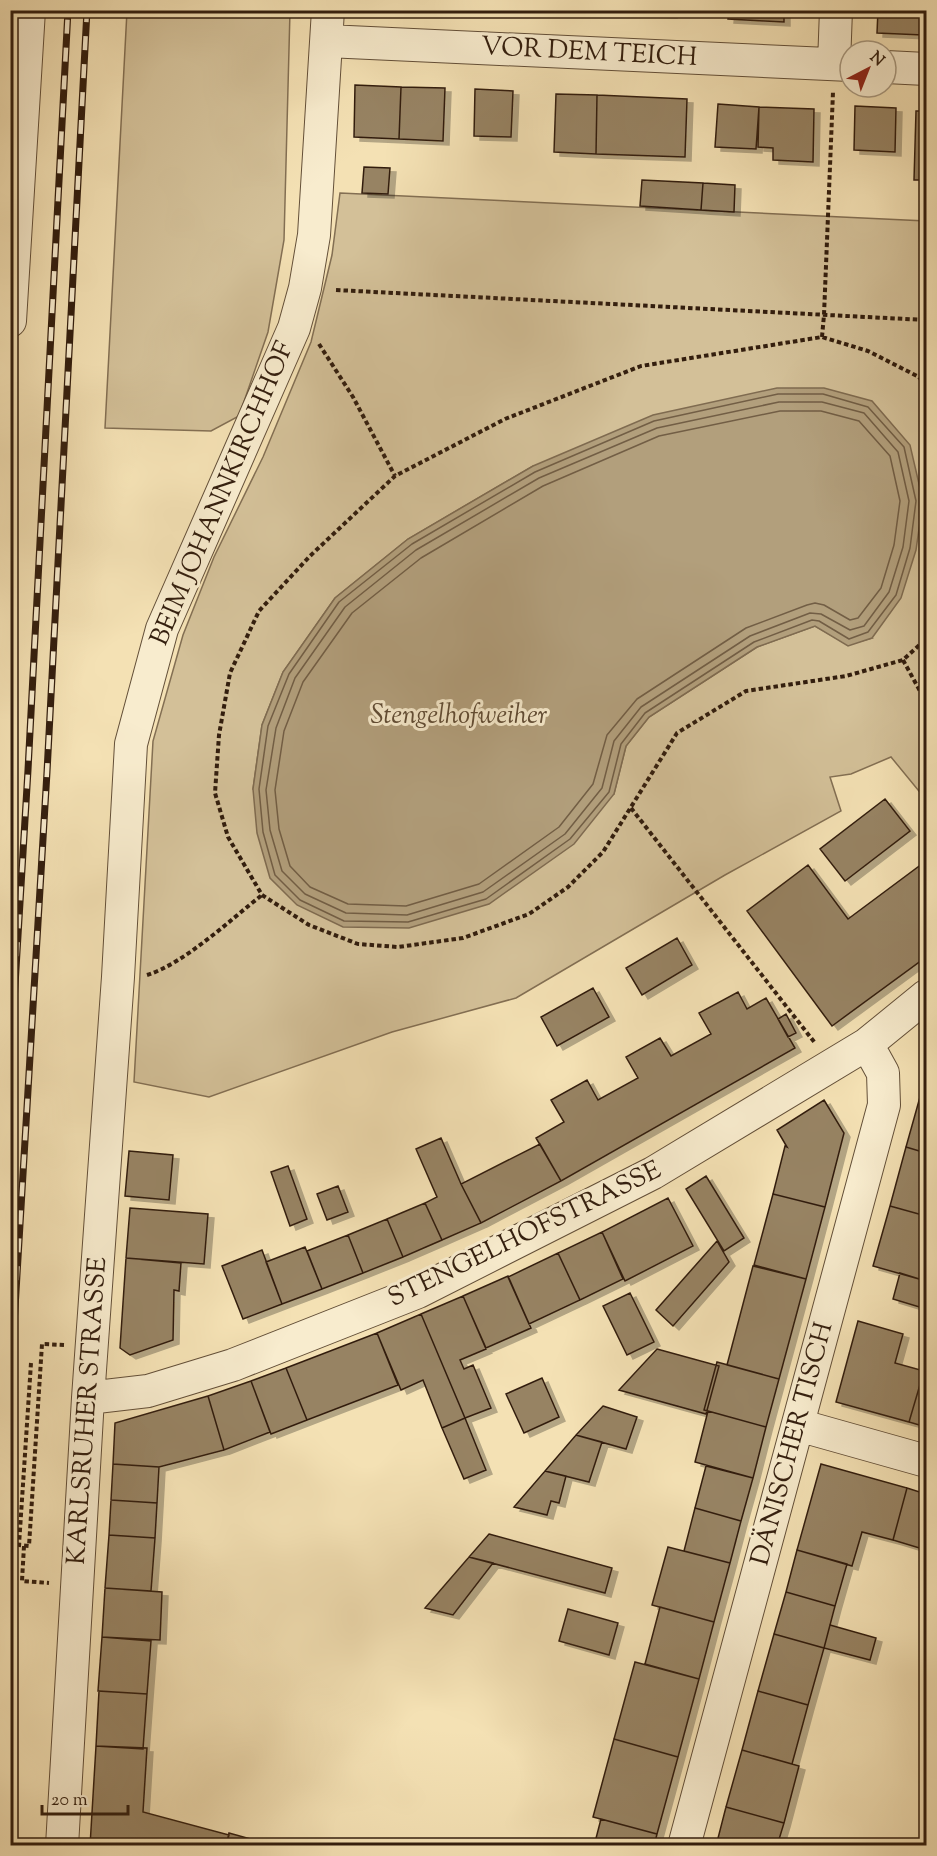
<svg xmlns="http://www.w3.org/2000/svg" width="937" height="1856" font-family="'Sorts Mill Goudy',serif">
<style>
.green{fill:#d3c098;stroke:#836f53;stroke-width:1.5;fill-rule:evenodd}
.water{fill:#b29f7c;stroke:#7f6b50;stroke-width:1.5}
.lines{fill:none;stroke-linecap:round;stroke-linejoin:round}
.shore{stroke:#725e45;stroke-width:1.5}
.building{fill:#978364;stroke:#331e0e;stroke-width:1.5;filter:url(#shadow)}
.minor-casing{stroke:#634f38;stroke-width:34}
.path{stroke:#331e0e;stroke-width:4;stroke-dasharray:4.5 3;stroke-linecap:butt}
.minor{stroke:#f8ecce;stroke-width:32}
.rail-casing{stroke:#331e0e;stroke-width:7}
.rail{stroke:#f8ecce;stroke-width:4.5;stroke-dasharray:14;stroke-linecap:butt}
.labels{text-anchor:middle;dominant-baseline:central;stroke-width:6;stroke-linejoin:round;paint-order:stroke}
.street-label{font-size:26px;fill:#331e0e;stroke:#f8ecce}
.water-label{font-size:27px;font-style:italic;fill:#5f4b34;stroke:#f8ecce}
</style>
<defs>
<filter id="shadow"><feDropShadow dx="6" dy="4" stdDeviation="0" flood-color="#0004"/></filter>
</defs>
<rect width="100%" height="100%" fill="#f4e1b4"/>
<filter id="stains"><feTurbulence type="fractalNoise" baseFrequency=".00333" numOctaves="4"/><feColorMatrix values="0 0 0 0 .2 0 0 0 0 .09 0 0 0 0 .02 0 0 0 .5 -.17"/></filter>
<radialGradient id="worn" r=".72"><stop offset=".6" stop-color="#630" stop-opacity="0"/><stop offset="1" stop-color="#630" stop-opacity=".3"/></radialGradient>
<path class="green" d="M 127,11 L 290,11 L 284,240 L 268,332 L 239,416 L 211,431 L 105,428 Z
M 340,193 L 926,221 L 926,794 L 923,796 L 891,757 L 851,774 L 830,777 L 841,811 L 725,875 L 516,998 L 392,1032 L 209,1097 L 134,1082 L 153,741 L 183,635 L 214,557 L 263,457 L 311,342 L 332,255 ZM 533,466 L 872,638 L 848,645 L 815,626 L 757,647 L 649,717 L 626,746 L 614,794 L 253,789 L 262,725 L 283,672 L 335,598 L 408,539 Z"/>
<path class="water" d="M 777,388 L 824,388 L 872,401 L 910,445 L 923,501 L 916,550 L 901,598 L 872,638 L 848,646 L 815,626 L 757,647 L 649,717 L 626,746 L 614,794 L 574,844 L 489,904 L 409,928 L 343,927 L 297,905 L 270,878 L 257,833 L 253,789 L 262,725 L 283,672 L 335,598 L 408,539 L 533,466 L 653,415 Z"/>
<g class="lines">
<path class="shore" d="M 823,394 L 868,407 L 904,447 L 916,501 L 910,548 L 896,595 L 868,632 L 849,639 L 819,621 L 812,620 L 754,642 L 645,713 L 621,744 L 609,792 L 570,839 L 486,899 L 408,922 L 344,921 L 300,900 L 275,875 L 263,832 L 259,789 L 268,726 L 289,674 L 339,602 L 412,544 L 535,472 L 654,421 L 778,394 Z
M 779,402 L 822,402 L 864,413 L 898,452 L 909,501 L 903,547 L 889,592 L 864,626 L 850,630 L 821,614 L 810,613 L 750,636 L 641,707 L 614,741 L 602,788 L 565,834 L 483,892 L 407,915 L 346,913 L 305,894 L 282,871 L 270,830 L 266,790 L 276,728 L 295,678 L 345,607 L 416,550 L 539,478 L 657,428 Z
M 780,411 L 821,411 L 859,421 L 890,456 L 900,501 L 894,545 L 881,588 L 858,618 L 850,620 L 824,605 L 815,603 L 807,605 L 746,628 L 637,699 L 607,735 L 593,784 L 559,827 L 479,884 L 406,906 L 348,904 L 310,887 L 290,866 L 279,829 L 275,790 L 284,731 L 303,682 L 352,613 L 421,558 L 543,486 L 659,436 Z"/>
</g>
<path class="building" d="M 623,10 L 671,10 L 671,14 L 622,12 Z
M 729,10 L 784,10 L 784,22 L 728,19 Z
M 878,10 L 924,10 L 923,35 L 877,33 Z
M 355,85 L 401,87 L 399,139 L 354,137 Z
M 401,87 L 445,88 L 443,141 L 399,139 Z
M 475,89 L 513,91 L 511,137 L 474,136 Z
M 556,94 L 597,95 L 596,154 L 554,152 Z
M 597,95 L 687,99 L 685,157 L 596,154 Z
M 718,104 L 759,107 L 756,149 L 715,147 Z
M 855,106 L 896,108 L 895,152 L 854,150 Z
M 759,107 L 814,109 L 813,162 L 773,160 L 773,148 L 758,147 Z
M 916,111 L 926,111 L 926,180 L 914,180 Z
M 364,167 L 390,168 L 388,194 L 362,193 Z
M 642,180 L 703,183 L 701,210 L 640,206 Z
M 703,183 L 735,185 L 734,212 L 701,210 Z
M 885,799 L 910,831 L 845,881 L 820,849 Z
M 926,861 L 926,957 L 832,1026 L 747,911 L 808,865 L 848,919 Z
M 677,938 L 692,965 L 642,995 L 626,968 Z
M 593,988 L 609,1017 L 557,1046 L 541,1017 Z
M 738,992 L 747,1009 L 766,998 L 795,1048 L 561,1181 L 536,1138 L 564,1122 L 551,1100 L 587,1080 L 598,1100 L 638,1078 L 626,1057 L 660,1038 L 671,1056 L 711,1034 L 699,1013 Z
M 786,1014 L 796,1033 L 788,1037 L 778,1019 Z
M 926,1073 L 926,1099 L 920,1097 Z
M 920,1097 L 926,1099 L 926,1153 L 906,1147 Z
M 824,1100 L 844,1133 L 825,1207 L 773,1194 L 785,1146 L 787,1147 L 777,1130 Z
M 441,1138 L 461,1184 L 481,1223 L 442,1240 L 425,1203 L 437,1197 L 416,1149 Z
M 540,1144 L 561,1181 L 481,1223 L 461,1184 Z
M 906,1147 L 926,1153 L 926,1216 L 890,1206 Z
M 129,1151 L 173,1155 L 169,1200 L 125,1196 Z
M 288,1166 L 307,1219 L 290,1226 L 271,1172 Z
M 706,1176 L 744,1238 L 724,1251 L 686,1189 Z
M 338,1186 L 348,1212 L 327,1220 L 317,1194 Z
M 773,1194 L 825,1207 L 806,1279 L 754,1265 Z
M 668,1198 L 693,1246 L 625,1281 L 602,1232 Z
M 425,1203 L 442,1240 L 403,1257 L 387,1219 Z
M 890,1206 L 926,1216 L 926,1281 L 873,1266 Z
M 130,1208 L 208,1214 L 204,1264 L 126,1258 Z
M 387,1219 L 403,1257 L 363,1273 L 348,1235 Z
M 602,1232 L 623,1279 L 580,1300 L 558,1253 Z
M 348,1235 L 363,1273 L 322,1289 L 307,1251 Z
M 717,1241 L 729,1262 L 673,1326 L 656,1310 Z
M 305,1247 L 322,1289 L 282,1304 L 266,1262 Z
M 262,1250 L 282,1304 L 243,1319 L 222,1266 Z
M 558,1253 L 580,1300 L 529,1324 L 508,1277 Z
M 126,1258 L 181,1263 L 179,1291 L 174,1290 L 173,1340 L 130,1355 L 120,1348 Z
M 753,1266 L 806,1279 L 779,1379 L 727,1365 Z
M 900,1273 L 926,1281 L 926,1309 L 893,1299 Z
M 508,1276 L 531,1328 L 486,1348 L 463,1296 Z
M 630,1293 L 654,1342 L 627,1355 L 603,1306 Z
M 463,1296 L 486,1349 L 460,1360 L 464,1369 L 473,1365 L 491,1408 L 465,1418 L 421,1314 Z
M 421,1314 L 465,1418 L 442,1428 L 423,1380 L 401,1390 L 377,1333 Z
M 858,1321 L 903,1334 L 895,1363 L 924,1371 L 909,1422 L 836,1402 Z
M 377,1333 L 398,1385 L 307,1420 L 286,1368 Z
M 657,1349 L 719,1366 L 706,1414 L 619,1390 Z
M 717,1362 L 779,1379 L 766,1427 L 704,1410 Z
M 286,1368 L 307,1420 L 271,1434 L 251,1381 Z
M 924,1371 L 926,1372 L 926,1427 L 909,1422 Z
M 542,1378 L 559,1417 L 524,1433 L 506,1394 Z
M 251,1381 L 270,1432 L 224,1450 L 208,1396 Z
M 208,1396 L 224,1450 L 159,1467 L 113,1464 L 115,1423 Z
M 603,1406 L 637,1417 L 626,1449 L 576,1435 Z
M 708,1411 L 766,1427 L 753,1478 L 695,1462 Z
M 465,1418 L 486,1470 L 464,1479 L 442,1428 Z
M 576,1435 L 602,1442 L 589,1482 L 545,1471 Z
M 113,1464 L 159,1467 L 157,1503 L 111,1500 Z
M 821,1464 L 907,1488 L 893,1540 L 862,1532 L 852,1566 L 797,1550 Z
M 706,1466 L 753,1478 L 741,1521 L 695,1508 Z
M 545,1471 L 566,1476 L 559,1503 L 551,1501 L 547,1515 L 514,1507 Z
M 907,1488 L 926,1494 L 926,1550 L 893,1540 Z
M 111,1500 L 157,1503 L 155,1538 L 109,1535 Z
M 695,1508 L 741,1521 L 730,1563 L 684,1551 Z
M 489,1534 L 612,1568 L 605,1593 L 469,1557 Z
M 109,1535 L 155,1538 L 151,1591 L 105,1588 Z
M 668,1547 L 730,1563 L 714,1622 L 652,1605 Z
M 797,1550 L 847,1564 L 835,1606 L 786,1592 Z
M 469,1557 L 493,1563 L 453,1615 L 425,1608 Z
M 105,1588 L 162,1592 L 160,1640 L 102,1637 Z
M 786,1592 L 835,1606 L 824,1648 L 774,1634 Z
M 660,1607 L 714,1622 L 699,1679 L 645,1664 Z
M 568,1609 L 618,1623 L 609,1655 L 559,1641 Z
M 830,1625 L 876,1638 L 870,1660 L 824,1648 Z
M 774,1634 L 824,1648 L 808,1705 L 758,1691 Z
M 102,1637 L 151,1641 L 147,1694 L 98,1691 Z
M 635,1662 L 699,1679 L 678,1757 L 614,1739 Z
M 99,1691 L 147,1694 L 143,1749 L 96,1746 Z
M 758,1691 L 808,1705 L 792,1764 L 742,1750 Z
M 614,1739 L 678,1757 L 657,1834 L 593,1817 Z
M 96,1746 L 147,1748 L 143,1812 L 229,1835 L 226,1846 L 90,1846 Z
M 742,1750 L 799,1766 L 784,1823 L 726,1807 Z
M 726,1807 L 784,1823 L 777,1846 L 716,1846 Z
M 926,1818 L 926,1846 L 919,1846 Z
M 601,1819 L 657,1834 L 654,1846 L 594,1846 Z
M 229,1833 L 276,1846 L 226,1846 Z"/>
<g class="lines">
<g class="minor-casing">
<path id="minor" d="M 327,41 L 850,65
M 834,64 L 836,10
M 886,67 L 926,69
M 10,321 L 29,10
M 88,1398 L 148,1391 L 233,1365 L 418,1292 L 653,1173 L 867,1044 L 926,996
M 798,1425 L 926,1461
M 62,1846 L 88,1398 L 118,977 L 131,744 L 162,629 L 294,328 L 305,288 L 314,235 L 328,10
M 684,1846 L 884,1105 L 883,1073 L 867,1044"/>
</g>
<path class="path" d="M 336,290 L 926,320
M 822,337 L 824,315 L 833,92
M 319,344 L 353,397 L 395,476
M 926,387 L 919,377 L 868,351 L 822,337 L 641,366 L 505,419 L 395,476 L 310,556 L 259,611 L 230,673 L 219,735 L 215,793 L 228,837 L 262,895 L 309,925 L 358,944 L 398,947 L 463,938 L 529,914 L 568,887 L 603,852 L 677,733 L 746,691 L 846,676 L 903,660 L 926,639
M 903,660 L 926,702
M 631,808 L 815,1043
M 147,975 C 185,963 230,920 262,895
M 31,1363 L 19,1545 L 29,1546 L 42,1344 L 64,1345
M 24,1546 L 22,1581 L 49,1583"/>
<use href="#minor" class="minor"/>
<g class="rail-casing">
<path id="rail" d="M 10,1068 L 28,770 L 68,10
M 10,1392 L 47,772 L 87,10"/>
</g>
<use href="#rail" class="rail"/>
</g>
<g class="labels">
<g class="street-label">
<text transform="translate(589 53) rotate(3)">VOR DEM TEICH</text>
<text transform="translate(223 494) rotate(-67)">BEIM JOHANNKIRCHHOF</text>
<text transform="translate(525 1235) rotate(-26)">STENGELHOFSTRASSE</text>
<text transform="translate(88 1411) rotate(-86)">KARLSRUHER STRASSE</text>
<text transform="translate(793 1444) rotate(-75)">DÄNISCHER TISCH</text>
</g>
<g class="water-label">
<text x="459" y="716">Stengelhofweiher</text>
</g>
</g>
<rect width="937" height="1856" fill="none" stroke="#f4e1b4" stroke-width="36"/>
<rect x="12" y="12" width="913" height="1832" fill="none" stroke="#331e0e" stroke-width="3"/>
<rect x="18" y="18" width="901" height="1820" fill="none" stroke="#331e0e" stroke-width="1.5"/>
<g transform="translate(868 69) rotate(42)"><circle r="28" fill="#f8ecce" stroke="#a99a81" stroke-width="1.5"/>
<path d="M0-4.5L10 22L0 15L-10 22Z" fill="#8f2418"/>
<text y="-9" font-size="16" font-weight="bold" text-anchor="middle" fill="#331e0e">N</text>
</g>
<path d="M42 1805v9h86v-9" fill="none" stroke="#331e0e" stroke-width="3"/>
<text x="51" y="1805" font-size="18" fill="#331e0e" stroke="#f8ecce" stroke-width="4.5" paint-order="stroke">20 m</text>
<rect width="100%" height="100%" filter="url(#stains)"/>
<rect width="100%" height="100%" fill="url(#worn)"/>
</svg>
